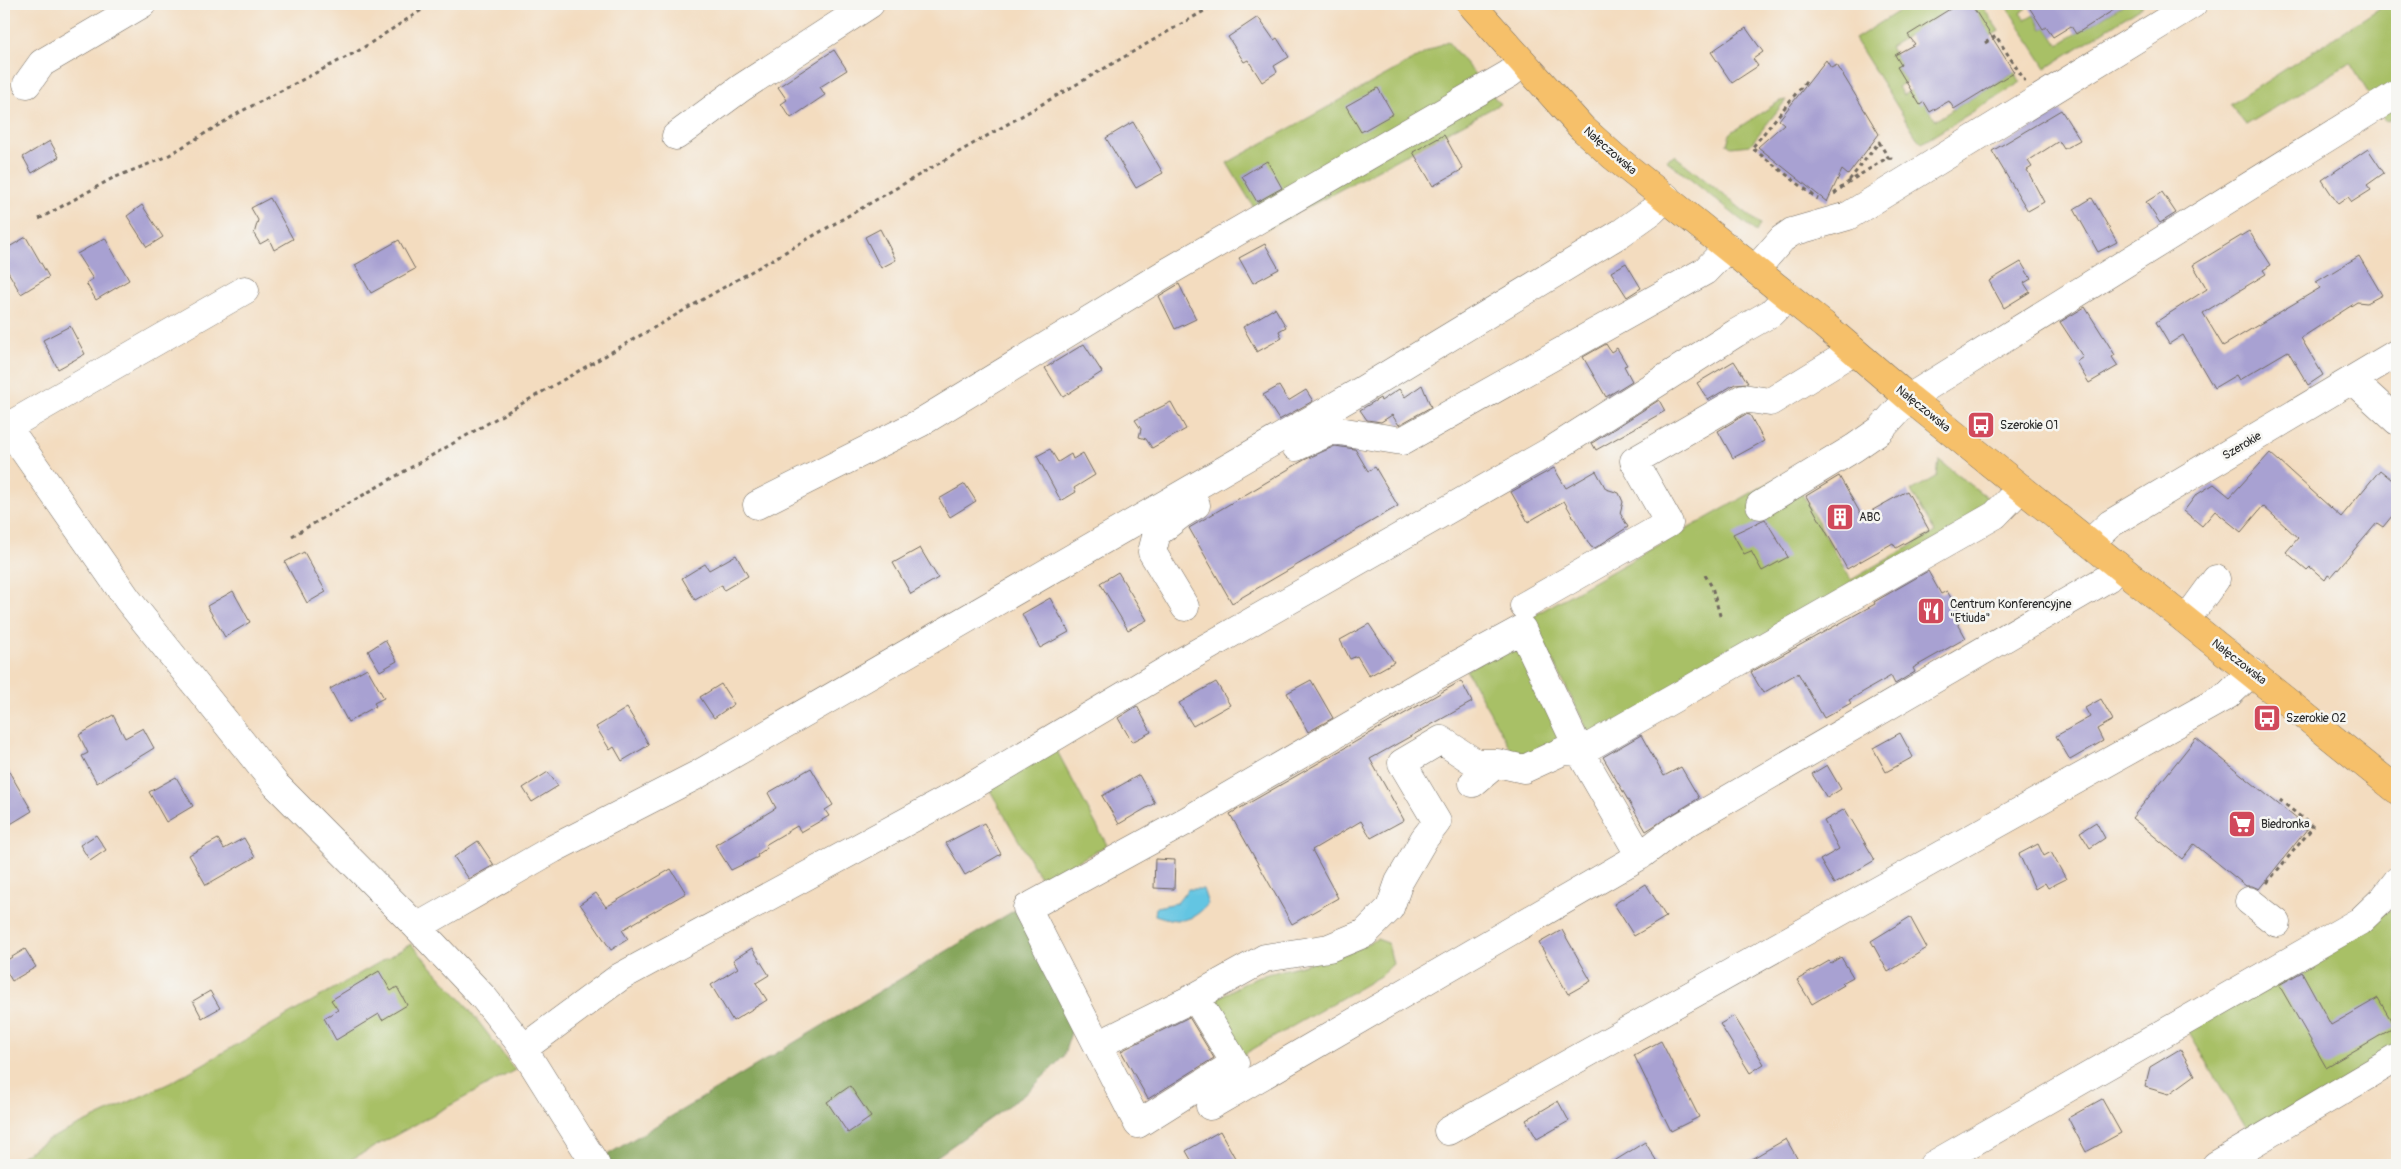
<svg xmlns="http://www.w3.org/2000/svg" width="2401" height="1169" font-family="Pangolin,sans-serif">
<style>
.green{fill:#a8c066;stroke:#6a7648}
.forest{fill:#86a65b;stroke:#586843}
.water{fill:#63c5e2;stroke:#477886}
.building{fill:#a8a1d2}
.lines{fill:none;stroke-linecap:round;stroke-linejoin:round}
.minor-casing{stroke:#71695f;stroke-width:29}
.major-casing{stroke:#71695f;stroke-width:29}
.path{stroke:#71695f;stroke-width:3;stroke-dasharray:4 4;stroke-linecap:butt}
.minor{stroke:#fff;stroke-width:28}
.major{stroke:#f6c06b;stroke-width:28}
.labels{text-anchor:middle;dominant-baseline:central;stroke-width:5;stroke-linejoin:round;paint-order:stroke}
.street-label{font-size:12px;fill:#2b2b2b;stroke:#f6f6f2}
.poi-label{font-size:12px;fill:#2b2b2b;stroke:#f6f6f2;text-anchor:start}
</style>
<rect width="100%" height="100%" fill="#f6f6f2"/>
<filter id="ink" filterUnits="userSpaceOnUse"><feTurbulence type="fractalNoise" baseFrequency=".02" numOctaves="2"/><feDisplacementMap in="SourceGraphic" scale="10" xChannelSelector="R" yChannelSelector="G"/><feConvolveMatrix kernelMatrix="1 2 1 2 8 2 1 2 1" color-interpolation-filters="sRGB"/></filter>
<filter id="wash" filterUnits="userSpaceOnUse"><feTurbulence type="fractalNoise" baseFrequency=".0096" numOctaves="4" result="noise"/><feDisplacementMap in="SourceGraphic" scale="20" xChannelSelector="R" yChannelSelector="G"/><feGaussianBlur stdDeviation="1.12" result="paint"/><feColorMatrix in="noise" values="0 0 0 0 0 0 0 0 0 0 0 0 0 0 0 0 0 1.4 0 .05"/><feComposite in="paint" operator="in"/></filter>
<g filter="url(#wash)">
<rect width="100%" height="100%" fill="#f3dcbf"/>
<path class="green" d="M 1910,4 L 1959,4 L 1890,47 L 1901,65 L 1897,67 L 1906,82 L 1898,87 L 1903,95 L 1912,90 L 1921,105 L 1924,102 L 1936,120 L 2014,72 L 2021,82 L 1922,143 L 1917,138 L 1855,39 Z
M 1971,4 L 1981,4 L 1999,31 L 1991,36 Z
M 2005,4 L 2026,4 L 2028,7 L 2020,13 L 2025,20 L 2034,15 L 2042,29 L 2046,27 L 2058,45 L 2124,4 L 2141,4 L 2143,6 L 2046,68 Z
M 2386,4 L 2397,4 L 2397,116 L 2386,122 L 2350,63 L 2246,125 L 2230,105 Z
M 1447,41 L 1500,104 L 1267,229 L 1227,163 Z
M 1786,100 L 1750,145 L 1731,147 L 1727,144 L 1730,134 L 1733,131 L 1780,101 Z
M 1674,155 L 1760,224 L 1756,232 L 1666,160 Z
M 1939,460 L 1989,499 L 1986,514 L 1593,741 L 1531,617 L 1792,470 L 1803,496 L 1851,580 L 1935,532 L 1911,491 L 1937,476 Z
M 1518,642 L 1570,741 L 1525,761 L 1514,755 L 1466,670 Z
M 1056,749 L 1107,845 L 1042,881 L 988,787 Z
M 2397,907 L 2397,1063 L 2255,1143 L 2186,1027 Z
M 1377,939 L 1388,943 L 1393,964 L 1380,976 L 1241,1056 L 1211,1007 L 1214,1000 L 1256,977 L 1351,952 Z
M 411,944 L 465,1004 L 515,1070 L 341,1165 L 8,1165 L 47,1140 L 172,1082 Z"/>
<path class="forest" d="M 1015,910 L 1074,1023 L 1063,1057 L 1028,1092 L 925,1165 L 610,1165 L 602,1158 Z"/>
<path class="water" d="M 1188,889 L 1203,889 L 1208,904 C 1191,923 1179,923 1155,915 L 1156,907 L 1177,903 Z"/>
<g id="blocks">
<path class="building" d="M 1958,4 L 1971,4 L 2014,72 L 1954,109 L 1949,101 L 1930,112 L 1924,102 L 1920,105 L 1897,67 L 1901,65 L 1895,55 L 1915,44 L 1908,35 Z
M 2027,4 L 2123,4 L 2076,34 L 2071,26 L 2053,37 L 2046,27 L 2043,29 Z
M 1258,17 L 1274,40 L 1277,38 L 1289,57 L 1274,66 L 1277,72 L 1262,82 L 1248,60 L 1244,62 L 1228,37 Z
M 1746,28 L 1763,52 L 1753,59 L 1758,66 L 1732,83 L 1711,52 Z
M 834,50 L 847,70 L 820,87 L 825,95 L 791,118 L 781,104 L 787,100 L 778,87 Z
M 1826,60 L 1831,68 L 1837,65 L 1879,134 L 1848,175 L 1842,170 L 1827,202 L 1758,147 L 1784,124 L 1779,120 Z
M 1378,88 L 1393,114 L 1361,132 L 1346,106 Z
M 2061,110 L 2080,140 L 2064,149 L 2059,141 L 2028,161 L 2032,167 L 2027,170 L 2044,202 L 2028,211 L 1992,151 Z
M 1133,122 L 1163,173 L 1136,188 L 1106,138 Z
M 1444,135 L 1463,169 L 1433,186 L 1413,152 Z
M 50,141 L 59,157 L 32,173 L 23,157 Z
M 2368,149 L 2384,173 L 2367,185 L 2371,190 L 2352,202 L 2348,197 L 2338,204 L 2322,180 Z
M 1267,161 L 1282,188 L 1257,202 L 1242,176 Z
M 2162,192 L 2176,213 L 2160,223 L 2146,202 Z
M 270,198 L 293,239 L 274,250 L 269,239 L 260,244 L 254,234 L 258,220 L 251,208 Z
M 2092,198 L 2117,242 L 2098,252 L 2074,209 Z
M 142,205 L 163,237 L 147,247 L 127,216 Z
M 880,229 L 896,260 L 881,268 L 865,237 Z
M 2249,231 L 2271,265 L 2263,270 L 2266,274 L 2203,313 L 2223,346 L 2320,288 L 2316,282 L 2359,256 L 2382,295 L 2367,303 L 2357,302 L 2301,338 L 2323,375 L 2308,385 L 2288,351 L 2239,380 L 2236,375 L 2214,388 L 2183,335 L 2169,344 L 2156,322 L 2207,289 L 2193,265 Z
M 26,237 L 49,277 L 21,294 L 4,265 L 4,250 Z
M 105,238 L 129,280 L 96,300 L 86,283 L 93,279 L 77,254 Z
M 399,240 L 415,269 L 371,293 L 355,265 Z
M 1265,244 L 1279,269 L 1253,283 L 1239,258 Z
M 2021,262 L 2031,279 L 2024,283 L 2030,292 L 2004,308 L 1989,281 Z
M 1626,263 L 1641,288 L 1627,297 L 1611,272 Z
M 1179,284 L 1196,319 L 1175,329 L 1159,296 Z
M 2085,307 L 2115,355 L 2112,357 L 2118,366 L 2089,383 L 2076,362 L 2083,357 L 2060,322 Z
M 1275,308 L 1286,327 L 1279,331 L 1282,338 L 1257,352 L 1243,327 Z
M 70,326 L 85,354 L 58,369 L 43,340 Z
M 1084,344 L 1102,372 L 1063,397 L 1045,368 Z
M 1606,344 L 1611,352 L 1617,348 L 1627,365 L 1624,366 L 1632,381 L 1606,397 L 1583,357 Z
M 1734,361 L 1748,383 L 1735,384 L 1708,400 L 1697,383 Z
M 1422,385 L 1431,407 L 1399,425 L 1392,415 L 1381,422 L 1367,420 L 1360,410 L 1380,398 L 1381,401 L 1399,389 L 1405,397 Z
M 1279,386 L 1288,401 L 1306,390 L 1313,401 L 1279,420 L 1263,395 Z
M 1659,400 L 1665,411 L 1596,450 L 1592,443 Z
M 1171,402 L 1186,429 L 1152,448 L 1146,439 L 1139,437 L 1141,429 L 1135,420 Z
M 1746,414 L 1750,415 L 1764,441 L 1733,458 L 1718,431 Z
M 1335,446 L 1355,449 L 1368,471 L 1375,467 L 1398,506 L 1232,603 L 1189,528 L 1304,460 Z
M 1050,449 L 1058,462 L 1071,454 L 1073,459 L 1083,453 L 1095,475 L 1074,488 L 1076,492 L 1061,501 L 1037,456 Z
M 2270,453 L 2341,517 L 2380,470 L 2397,484 L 2397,510 L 2383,527 L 2377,523 L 2331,577 L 2328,575 L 2325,580 L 2310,567 L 2307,570 L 2286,552 L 2298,538 L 2263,506 L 2241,532 L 2215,511 L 2202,526 L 2184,511 L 2196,495 L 2214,484 L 2230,497 Z
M 1554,468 L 1566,488 L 1596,471 L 1606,489 L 1619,493 L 1623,502 L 1620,513 L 1628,527 L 1595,548 L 1591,547 L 1564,501 L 1528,522 L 1511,492 Z
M 1839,476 L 1862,516 L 1907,491 L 1929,530 L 1896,548 L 1893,543 L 1847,569 L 1806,496 Z
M 965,484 L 976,501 L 950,517 L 939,499 Z
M 1765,519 L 1788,557 L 1762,571 L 1751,551 L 1744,554 L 1733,534 Z
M 920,548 L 938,578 L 911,594 L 893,563 Z
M 304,552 L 326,592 L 307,603 L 285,562 Z
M 736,555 L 748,576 L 724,590 L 722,585 L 695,600 L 682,578 L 705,564 L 709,570 Z
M 1928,571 L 1941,594 L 1947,591 L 1958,610 L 1952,613 L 1966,638 L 1913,668 L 1915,672 L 1895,684 L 1891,676 L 1849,700 L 1851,703 L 1824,718 L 1798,673 L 1763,693 L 1751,672 L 1875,604 L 1874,602 Z
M 1118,572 L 1147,620 L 1128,630 L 1100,583 Z
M 233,591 L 250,622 L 225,637 L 207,606 Z
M 1050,598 L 1069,632 L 1040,648 L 1022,614 Z
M 1369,624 L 1394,662 L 1369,676 L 1357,656 L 1350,659 L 1340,640 Z
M 385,640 L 397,661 L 380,671 L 368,651 Z
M 367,668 L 384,698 L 374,703 L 376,706 L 348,722 L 330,689 Z
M 1311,680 L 1333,718 L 1308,732 L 1287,693 Z
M 1461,681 L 1472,702 L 1370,759 L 1404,820 L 1371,838 L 1361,821 L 1312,850 L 1338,898 L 1292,924 L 1230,814 Z
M 1216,682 L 1230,705 L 1193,726 L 1179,703 Z
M 721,684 L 734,704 L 714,718 L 700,697 Z
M 2101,699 L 2113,720 L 2097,729 L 2103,741 L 2070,760 L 2056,736 L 2090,717 L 2085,708 Z
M 1137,706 L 1151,732 L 1132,742 L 1118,718 Z
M 627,708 L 649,745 L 622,761 L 614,747 L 610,750 L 596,727 Z
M 113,715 L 125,738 L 143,728 L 154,748 L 97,783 L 82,756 L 88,753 L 79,735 Z
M 1900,733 L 1913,757 L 1886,772 L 1873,748 Z
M 1641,735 L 1664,776 L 1681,767 L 1699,798 L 1646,831 L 1603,757 Z
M 2196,738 L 2308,828 L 2259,889 L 2252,886 L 2246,886 L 2194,844 L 2182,859 L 2132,818 Z
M 4,763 L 32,811 L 4,828 Z
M 1827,765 L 1841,789 L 1827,798 L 1812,774 Z
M 811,768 L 833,805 L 825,810 L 829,816 L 801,832 L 797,826 L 765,845 L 767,848 L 757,855 L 758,857 L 731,870 L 715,845 L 776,808 L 768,793 Z
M 548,772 L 558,786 L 532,802 L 523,788 Z
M 1139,775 L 1155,803 L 1119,824 L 1102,796 Z
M 176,777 L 193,806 L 166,822 L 149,792 Z
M 1845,809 L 1875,860 L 1834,884 L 1820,860 L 1839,849 L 1824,821 Z
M 2096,822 L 2105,838 L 2090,848 L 2080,832 Z
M 984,823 L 1001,854 L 965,875 L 946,843 Z
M 96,835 L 106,850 L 90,861 L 80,845 Z
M 244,838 L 255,857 L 206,885 L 189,855 L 218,839 L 224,849 Z
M 478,841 L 494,865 L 469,879 L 454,857 Z
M 2038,844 L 2044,856 L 2051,852 L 2066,879 L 2048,888 L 2045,883 L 2035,889 L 2019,854 Z
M 1155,859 L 1175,860 L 1174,889 L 1154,888 Z
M 671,869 L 686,893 L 622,930 L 628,939 L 611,950 L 580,904 L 596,893 L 606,907 Z
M 1646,884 L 1666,917 L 1634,936 L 1614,904 Z
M 1910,917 L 1927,948 L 1888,972 L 1871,941 Z
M 1562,930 L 1591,981 L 1568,994 L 1539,943 Z
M 752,948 L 769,975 L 756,983 L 767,1000 L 733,1021 L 711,985 L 738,968 L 733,960 Z
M 25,949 L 36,967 L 12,981 L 4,967 L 4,962 Z
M 1841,957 L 1853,977 L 1842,983 L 1844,985 L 1812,1004 L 1797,980 L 1829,961 L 1831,963 Z
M 379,971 L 391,991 L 397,987 L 407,1005 L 382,1020 L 379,1014 L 336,1040 L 324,1018 L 338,1010 L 331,1000 Z
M 2302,972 L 2331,1025 L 2378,998 L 2395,1027 L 2326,1067 L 2279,985 Z
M 210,991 L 220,1008 L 202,1018 L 193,1001 Z
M 1734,1016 L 1764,1064 L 1750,1073 L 1720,1024 Z
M 1189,1017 L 1214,1058 L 1148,1099 L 1121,1051 Z
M 1661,1041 L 1699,1117 L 1671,1131 L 1634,1055 Z
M 2180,1049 L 2195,1075 L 2169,1094 L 2145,1087 L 2150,1067 Z
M 850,1086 L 871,1117 L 848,1133 L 827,1102 Z
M 2102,1099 L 2121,1133 L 2086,1152 L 2068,1118 Z
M 1558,1101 L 1569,1121 L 1537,1139 L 1526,1120 Z
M 1220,1131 L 1239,1165 L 1194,1165 L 1186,1151 Z
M 1786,1139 L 1801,1165 L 1741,1165 Z
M 1645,1142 L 1659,1165 L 1608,1165 Z"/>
</g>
</g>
<g filter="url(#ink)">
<use href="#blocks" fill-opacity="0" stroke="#71695f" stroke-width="1"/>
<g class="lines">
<g class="minor-casing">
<path id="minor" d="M 27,84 L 42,63 L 142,4
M 676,136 L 741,88 L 870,4
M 1755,270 L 1782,239 L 1792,232 L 1848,216 L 2193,4
M 2352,380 L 2397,421
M 4,422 L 128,600 L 276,785 L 417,927 L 484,998 L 519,1042 L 596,1165
M 7,427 L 245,290
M 1296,447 L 1333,430 L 1402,441 L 1705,271 L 1728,247
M 757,505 L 920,423 L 1166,273 L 1509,74 L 1523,63
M 1760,505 L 1854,448 L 1880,430 L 1909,398 L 2397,94
M 2090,543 L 2110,524 L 2397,353
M 1524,606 L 1669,523 L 1634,461 L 1743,398 L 1770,402 L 1853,351
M 1185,607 L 1152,552 L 1157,533 L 1180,515 L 1196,505
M 2186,620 L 2216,579
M 1640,856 L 1580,752 L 1995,515 L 2021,488
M 2249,901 L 2277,923
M 417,927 L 553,849 L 697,775 L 1359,392 L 1621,233 L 1652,211 L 1666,197
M 1195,997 L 1235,1063 L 1138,1124 L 1027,908 L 1186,821 L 1425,682 L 1522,629 L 1580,752 L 1563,751 L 1524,769 L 1497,763 L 1473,783
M 1098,1045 L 1195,997 L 1265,958 L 1329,948 L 1365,933 L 1390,908 L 1399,882 L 1424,839 L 1437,822 L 1402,763 L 1441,740 L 1476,763 L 1497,763
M 524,1048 L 620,977 L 972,786 L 1174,666 L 1549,452 L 1736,333 L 1771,313 L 1788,296
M 1210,1106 L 1640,856 L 1670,833 L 2108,578 L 2118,566
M 1448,1131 L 2228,695 L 2252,672
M 1933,1165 L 2360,921 L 2384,898 L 2397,881
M 2216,1165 L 2397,1058"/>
</g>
<g class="major-casing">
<path id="major" d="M 1471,4 L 1582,128 L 1613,156 L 1824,325 L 1909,398 L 2397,790"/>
</g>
<path class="path" d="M 1985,43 L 1996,36 L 2025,81
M 1806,81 L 1752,148 L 1818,199
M 1889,159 L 1879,142 L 1847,183 L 1885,159 L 1893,158
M 1834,194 L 1847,183
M 39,219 L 111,179 L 166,157 L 242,111 L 358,51 L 431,4
M 292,536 L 1216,4
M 1705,575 L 1712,587 L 1721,619
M 2267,883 L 2313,827 L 2280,800"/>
<use href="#minor" class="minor"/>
<use href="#major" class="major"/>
</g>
</g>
<defs>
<g id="bus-square" transform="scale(1.4375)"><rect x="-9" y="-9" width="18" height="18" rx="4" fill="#d1495b" stroke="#f6f6f2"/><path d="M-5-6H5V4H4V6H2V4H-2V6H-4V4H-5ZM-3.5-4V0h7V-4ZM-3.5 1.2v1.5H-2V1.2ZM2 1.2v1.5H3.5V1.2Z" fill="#fff"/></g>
<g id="building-square" transform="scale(1.4375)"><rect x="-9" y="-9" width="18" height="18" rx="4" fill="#d1495b" stroke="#f6f6f2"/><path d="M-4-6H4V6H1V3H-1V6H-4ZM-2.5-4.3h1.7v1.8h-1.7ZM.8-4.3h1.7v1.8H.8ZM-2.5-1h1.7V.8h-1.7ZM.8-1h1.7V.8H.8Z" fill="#fff"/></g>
<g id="restaurant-square" transform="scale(1.4375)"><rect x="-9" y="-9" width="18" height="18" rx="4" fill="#d1495b" stroke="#f6f6f2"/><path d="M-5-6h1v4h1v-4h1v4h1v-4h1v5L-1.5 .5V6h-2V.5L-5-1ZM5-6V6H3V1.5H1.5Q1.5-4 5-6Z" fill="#fff"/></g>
<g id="supermarket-square" transform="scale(1.4375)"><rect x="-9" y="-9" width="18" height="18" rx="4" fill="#d1495b" stroke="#f6f6f2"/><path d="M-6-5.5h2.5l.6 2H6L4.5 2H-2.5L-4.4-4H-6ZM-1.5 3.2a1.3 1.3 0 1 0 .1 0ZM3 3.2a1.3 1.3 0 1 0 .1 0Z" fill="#fff"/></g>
</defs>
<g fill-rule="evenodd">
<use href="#bus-square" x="1981" y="425"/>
<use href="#building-square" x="1840" y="517"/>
<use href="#restaurant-square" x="1931" y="611"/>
<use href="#bus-square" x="2267" y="718"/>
<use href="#supermarket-square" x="2242" y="824"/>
</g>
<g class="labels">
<g class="street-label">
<text transform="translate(1610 151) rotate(41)">Nałęczowska</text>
<text transform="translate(1923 409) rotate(39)">Nałęczowska</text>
<text transform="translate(2242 446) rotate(-31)">Szerokie</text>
<text transform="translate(2239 662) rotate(38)">Nałęczowska</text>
</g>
<g class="poi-label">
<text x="2000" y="425">Szerokie 01</text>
<text x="1859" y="517">ABC</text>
<text x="1950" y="604">Centrum Konferencyjne<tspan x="1950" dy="14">"Etiuda"</tspan></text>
<text x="2286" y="718">Szerokie 02</text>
<text x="2261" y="824">Biedronka</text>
</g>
</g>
<rect width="2401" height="1169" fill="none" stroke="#f6f6f2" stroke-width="20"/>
</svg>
